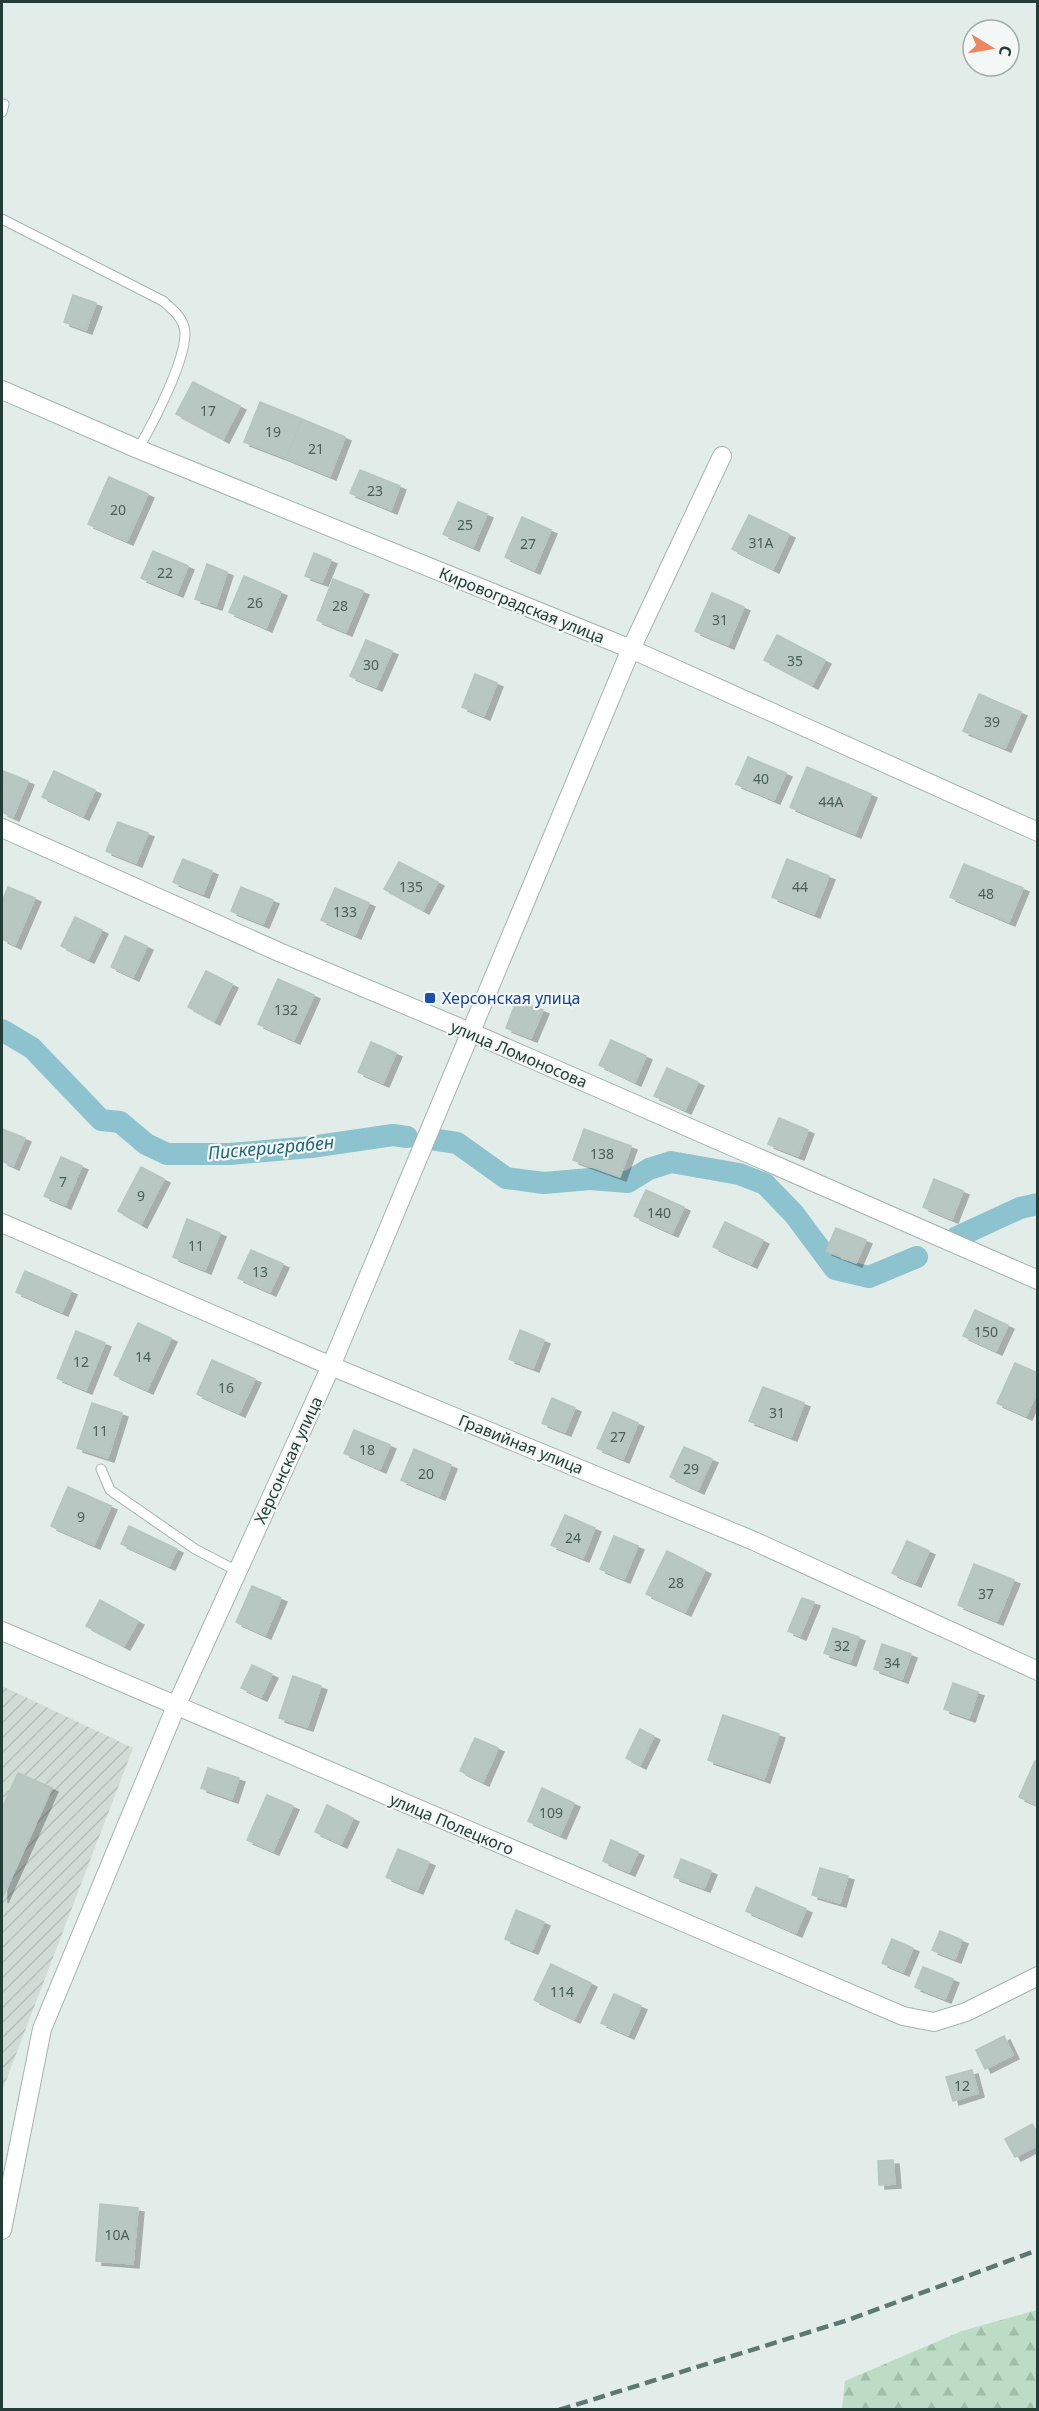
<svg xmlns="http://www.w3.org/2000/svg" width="1039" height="2411" font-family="'Noto Sans',sans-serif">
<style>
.industrial{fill:url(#industrial-furrows)}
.forest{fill:url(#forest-firs)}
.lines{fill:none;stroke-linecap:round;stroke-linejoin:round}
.canal{stroke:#8cc3cf;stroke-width:22}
.building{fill:#b8c7c1;stroke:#b5c5bf;stroke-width:1.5;filter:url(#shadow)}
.service-casing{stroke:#a5b4af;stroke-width:11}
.minor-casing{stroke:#a5b4af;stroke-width:20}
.tertiary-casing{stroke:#a5b4af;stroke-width:20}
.service{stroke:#fff;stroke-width:9}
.minor{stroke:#fff;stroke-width:18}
.tertiary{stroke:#fff;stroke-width:18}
.rail{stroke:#5d7871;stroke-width:4.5;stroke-dasharray:12 6;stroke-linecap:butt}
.transit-dot{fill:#1a4fb4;stroke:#f3f8f6;stroke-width:2}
.labels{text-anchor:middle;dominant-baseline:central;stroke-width:4.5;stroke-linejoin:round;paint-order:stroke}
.number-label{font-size:14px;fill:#485f59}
.street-label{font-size:16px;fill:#233c36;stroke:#f3f8f6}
.transit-label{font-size:16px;fill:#164399;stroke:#f3f8f6;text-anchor:start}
.water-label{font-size:18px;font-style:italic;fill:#1f6676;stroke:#f3f8f6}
</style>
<defs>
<pattern id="industrial-furrows" width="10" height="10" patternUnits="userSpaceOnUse" patternTransform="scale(1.5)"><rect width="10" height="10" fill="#d1dcd7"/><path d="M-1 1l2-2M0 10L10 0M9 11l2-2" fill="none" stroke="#b3beb9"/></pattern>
<pattern id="forest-firs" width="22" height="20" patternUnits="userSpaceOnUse" patternTransform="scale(1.5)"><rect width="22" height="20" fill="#bcdcc5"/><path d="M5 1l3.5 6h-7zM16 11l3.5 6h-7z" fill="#a1beaa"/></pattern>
<filter id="shadow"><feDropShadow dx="6" dy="4" stdDeviation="0" flood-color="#0004"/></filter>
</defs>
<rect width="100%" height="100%" fill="#e2ece8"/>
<path class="industrial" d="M 2,1686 L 133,1748 L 2,2091 Z"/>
<path class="forest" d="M 1037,2310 L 1037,2409 L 842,2409 L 845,2381 L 962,2331 Z"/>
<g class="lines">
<path class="canal" d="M 2,1030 L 32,1048 L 101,1120 L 120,1122 L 146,1144 L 167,1154 L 230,1154 L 311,1147 L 393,1135 L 407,1137
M 430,1139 L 457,1143 L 506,1178 L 544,1183 L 590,1179 L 628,1182 L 649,1169 L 671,1162 L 739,1174 L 765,1184 L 794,1214 L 835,1269 L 869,1277 L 917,1257
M 957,1237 L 1020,1208 L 1038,1204"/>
</g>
<path class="building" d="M 73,295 L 96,303 L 86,330 L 64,322 Z
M 193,382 L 240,406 L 223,439 L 176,414 Z
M 260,402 L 302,419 L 286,458 L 244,442 Z
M 302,419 L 345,437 L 330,476 L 286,458 Z
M 360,470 L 400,486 L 391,510 L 350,493 Z
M 109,477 L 148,494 L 127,541 L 88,524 Z
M 458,502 L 487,514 L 473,547 L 443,534 Z
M 749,515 L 789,534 L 773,569 L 732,549 Z
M 522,517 L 551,530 L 534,570 L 505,557 Z
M 153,551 L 188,566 L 177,593 L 141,578 Z
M 314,553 L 331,560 L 322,582 L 305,576 Z
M 207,564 L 227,572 L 216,606 L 195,599 Z
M 244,576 L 281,592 L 266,628 L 229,612 Z
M 333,579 L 363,591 L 346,632 L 317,620 Z
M 712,593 L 744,607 L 728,645 L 695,631 Z
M 777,635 L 825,660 L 812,685 L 764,660 Z
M 366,640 L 392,651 L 376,687 L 350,676 Z
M 475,674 L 497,683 L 484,716 L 462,707 Z
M 979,694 L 1021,712 L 1005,748 L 963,731 Z
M 748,757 L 786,773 L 774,800 L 736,784 Z
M 807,767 L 871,794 L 855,834 L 790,807 Z
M 3,771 L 28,781 L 13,817 L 2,812 Z
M 54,771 L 95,790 L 83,816 L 42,797 Z
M 118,822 L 148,833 L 136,863 L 106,851 Z
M 183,859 L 212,871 L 203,894 L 173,882 Z
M 787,859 L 829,876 L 814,914 L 772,897 Z
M 399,862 L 438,882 L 423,910 L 384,889 Z
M 964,864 L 1023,888 L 1009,922 L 950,897 Z
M 8,887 L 35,898 L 15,945 L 2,939 L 2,902 Z
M 241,887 L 273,900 L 263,924 L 231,911 Z
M 335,888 L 369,903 L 355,935 L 321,920 Z
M 75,917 L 102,930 L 88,959 L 61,946 Z
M 125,936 L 147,946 L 133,977 L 111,967 Z
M 206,971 L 232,984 L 214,1021 L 188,1007 Z
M 278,979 L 314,995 L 294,1040 L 258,1024 Z
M 517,999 L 543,1010 L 531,1038 L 506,1028 Z
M 611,1040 L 646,1056 L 635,1082 L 599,1065 Z
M 371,1042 L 396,1053 L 383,1083 L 358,1072 Z
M 667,1068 L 698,1082 L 685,1110 L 654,1096 Z
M 779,1118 L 808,1130 L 798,1156 L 768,1144 Z
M 2,1129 L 25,1138 L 13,1166 L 2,1161 Z
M 584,1129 L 631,1146 L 620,1177 L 573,1160 Z
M 61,1157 L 82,1166 L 65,1205 L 44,1196 Z
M 141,1167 L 164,1179 L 141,1224 L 118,1211 Z
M 934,1179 L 963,1191 L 952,1219 L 923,1207 Z
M 646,1190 L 684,1207 L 672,1233 L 634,1216 Z
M 187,1219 L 220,1233 L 205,1270 L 173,1257 Z
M 725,1222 L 763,1240 L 751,1264 L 713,1247 Z
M 836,1228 L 866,1240 L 856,1263 L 826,1251 Z
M 251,1250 L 283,1264 L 270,1292 L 238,1278 Z
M 25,1271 L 71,1291 L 62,1312 L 16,1292 Z
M 975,1310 L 1008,1325 L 996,1351 L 963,1336 Z
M 138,1323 L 171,1338 L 147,1390 L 114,1375 Z
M 520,1330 L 544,1340 L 533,1368 L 509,1359 Z
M 76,1331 L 105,1343 L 86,1390 L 57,1378 Z
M 212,1360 L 255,1379 L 239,1413 L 197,1394 Z
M 1015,1363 L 1038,1373 L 1038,1390 L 1026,1416 L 997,1403 Z
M 763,1387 L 804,1403 L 791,1437 L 749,1421 Z
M 552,1398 L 575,1408 L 565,1432 L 542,1423 Z
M 92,1403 L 122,1413 L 108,1458 L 77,1448 Z
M 613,1412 L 638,1423 L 623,1459 L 597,1448 Z
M 354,1430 L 390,1445 L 380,1469 L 344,1453 Z
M 684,1447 L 712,1459 L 698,1490 L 670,1477 Z
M 414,1449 L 451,1465 L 439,1496 L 401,1480 Z
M 68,1487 L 111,1506 L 94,1545 L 51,1526 Z
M 565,1515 L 595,1528 L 583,1558 L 551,1545 Z
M 129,1526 L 177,1549 L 169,1566 L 121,1544 Z
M 614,1536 L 638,1546 L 624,1579 L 600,1569 Z
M 907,1541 L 929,1551 L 915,1583 L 892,1573 Z
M 667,1551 L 705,1570 L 685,1612 L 646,1594 Z
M 974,1564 L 1014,1580 L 997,1621 L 958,1605 Z
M 252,1586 L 281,1598 L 265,1635 L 236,1622 Z
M 802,1598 L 814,1602 L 800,1636 L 788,1631 Z
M 100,1600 L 138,1621 L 124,1646 L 86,1626 Z
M 833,1628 L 859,1637 L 850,1662 L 824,1653 Z
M 882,1644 L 911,1654 L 902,1679 L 874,1669 Z
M 252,1665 L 272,1674 L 261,1697 L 241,1688 Z
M 293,1676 L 321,1686 L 307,1727 L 279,1718 Z
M 953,1683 L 978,1692 L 969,1718 L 944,1709 Z
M 723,1715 L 779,1734 L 764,1779 L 708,1760 Z
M 640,1729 L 654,1736 L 640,1765 L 626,1758 Z
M 475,1738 L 498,1748 L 483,1782 L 460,1771 Z
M 1035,1761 L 1038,1762 L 1038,1805 L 1019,1797 Z
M 208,1768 L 239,1778 L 232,1799 L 201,1788 Z
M 18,1773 L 52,1788 L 2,1899 L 2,1809 Z
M 542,1788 L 574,1803 L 560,1835 L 528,1821 Z
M 267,1795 L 293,1806 L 273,1851 L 247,1840 Z
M 327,1805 L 353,1818 L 341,1844 L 315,1832 Z
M 611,1840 L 638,1852 L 629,1872 L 603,1861 Z
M 398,1849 L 429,1862 L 417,1890 L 386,1877 Z
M 681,1859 L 711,1871 L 704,1888 L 674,1877 Z
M 820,1868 L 848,1876 L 840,1903 L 812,1895 Z
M 756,1887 L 806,1909 L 796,1933 L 746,1911 Z
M 516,1910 L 544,1922 L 532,1950 L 505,1939 Z
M 940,1931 L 962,1940 L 955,1959 L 932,1950 Z
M 892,1939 L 913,1948 L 903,1972 L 882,1963 Z
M 551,1964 L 591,1983 L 574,2019 L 534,2000 Z
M 923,1967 L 953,1979 L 945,1999 L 915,1987 Z
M 614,1994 L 641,2006 L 628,2035 L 601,2023 Z
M 1004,2036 L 1013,2055 L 985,2069 L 976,2050 Z
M 972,2070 L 978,2093 L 953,2101 L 946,2077 Z
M 1032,2124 L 1038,2134 L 1038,2145 L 1015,2157 L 1005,2139 Z
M 893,2160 L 895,2184 L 879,2185 L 878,2161 Z
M 100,2204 L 138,2208 L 133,2264 L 96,2261 Z"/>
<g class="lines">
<g class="service-casing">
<path id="service" d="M 2,112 L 4,104
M 2,219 L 163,301 C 171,308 181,316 184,327 C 191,352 152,425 138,449
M 101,1469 L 110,1490 L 195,1549 L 237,1571"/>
</g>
<g class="minor-casing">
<path id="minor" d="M 2,390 L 138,449 L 631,649 L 1038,832
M 2,1223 L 331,1366 L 754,1541 L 1038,1671
M 2,2230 L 42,2029 L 177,1704 L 331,1366 L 631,649 L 722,456"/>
</g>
<g class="tertiary-casing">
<path id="tertiary" d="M 2,828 L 279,952 L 470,1032 L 1038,1280
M 2,1631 L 903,2016 L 934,2022 L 966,2012 L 1038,1976"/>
</g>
<use href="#service" class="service"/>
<use href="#minor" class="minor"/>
<use href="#tertiary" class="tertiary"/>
<path class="rail" d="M 559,2410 L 848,2320 L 1038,2250"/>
</g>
<rect class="transit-dot" x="424" y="992" width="12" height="12" rx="3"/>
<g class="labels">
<g class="number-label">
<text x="208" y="410">17</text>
<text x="273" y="431">19</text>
<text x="316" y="448">21</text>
<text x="375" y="490">23</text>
<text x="118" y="509">20</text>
<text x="465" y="524">25</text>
<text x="761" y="542">31А</text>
<text x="528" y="543">27</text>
<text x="165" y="572">22</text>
<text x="255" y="602">26</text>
<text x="340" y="605">28</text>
<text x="720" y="619">31</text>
<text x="795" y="660">35</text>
<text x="371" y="664">30</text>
<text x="992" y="721">39</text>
<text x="761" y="778">40</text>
<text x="831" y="801">44А</text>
<text x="411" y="886">135</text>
<text x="800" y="886">44</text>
<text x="986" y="893">48</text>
<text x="345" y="911">133</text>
<text x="286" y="1009">132</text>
<text x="602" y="1153">138</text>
<text x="63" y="1181">7</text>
<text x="141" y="1195">9</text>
<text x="659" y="1212">140</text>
<text x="196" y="1245">11</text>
<text x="260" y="1271">13</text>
<text x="986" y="1331">150</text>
<text x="143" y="1356">14</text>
<text x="81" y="1361">12</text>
<text x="226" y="1387">16</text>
<text x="777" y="1412">31</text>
<text x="100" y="1430">11</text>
<text x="618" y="1436">27</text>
<text x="367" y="1449">18</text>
<text x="691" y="1468">29</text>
<text x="426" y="1473">20</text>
<text x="81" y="1516">9</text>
<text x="573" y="1537">24</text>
<text x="676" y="1582">28</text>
<text x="986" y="1593">37</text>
<text x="842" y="1645">32</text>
<text x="892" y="1662">34</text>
<text x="551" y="1812">109</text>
<text x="562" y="1991">114</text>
<text x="962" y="2085">12</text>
<text x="117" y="2234">10А</text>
</g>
<g class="street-label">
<text transform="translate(522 605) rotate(22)">Кировоградская улица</text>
<text transform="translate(519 1054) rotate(23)">улица Ломоносова</text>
<text transform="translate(521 1444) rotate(22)">Гравийная улица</text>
<text transform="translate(288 1460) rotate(-65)">Херсонская улица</text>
<text transform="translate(452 1824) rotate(23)">улица Полецкого</text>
</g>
<g class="transit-label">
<text x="442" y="998">Херсонская улица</text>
</g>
<g class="water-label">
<text transform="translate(271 1147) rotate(-5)">Пискериграбен</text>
</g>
</g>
<rect width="1039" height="2411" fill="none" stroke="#233c36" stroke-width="6"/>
<g transform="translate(991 48) rotate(101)"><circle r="28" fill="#f3f8f6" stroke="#a0ada9" stroke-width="1.5"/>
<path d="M0-4.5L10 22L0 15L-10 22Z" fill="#ed8560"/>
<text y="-9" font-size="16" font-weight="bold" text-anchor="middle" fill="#233c36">С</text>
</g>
</svg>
